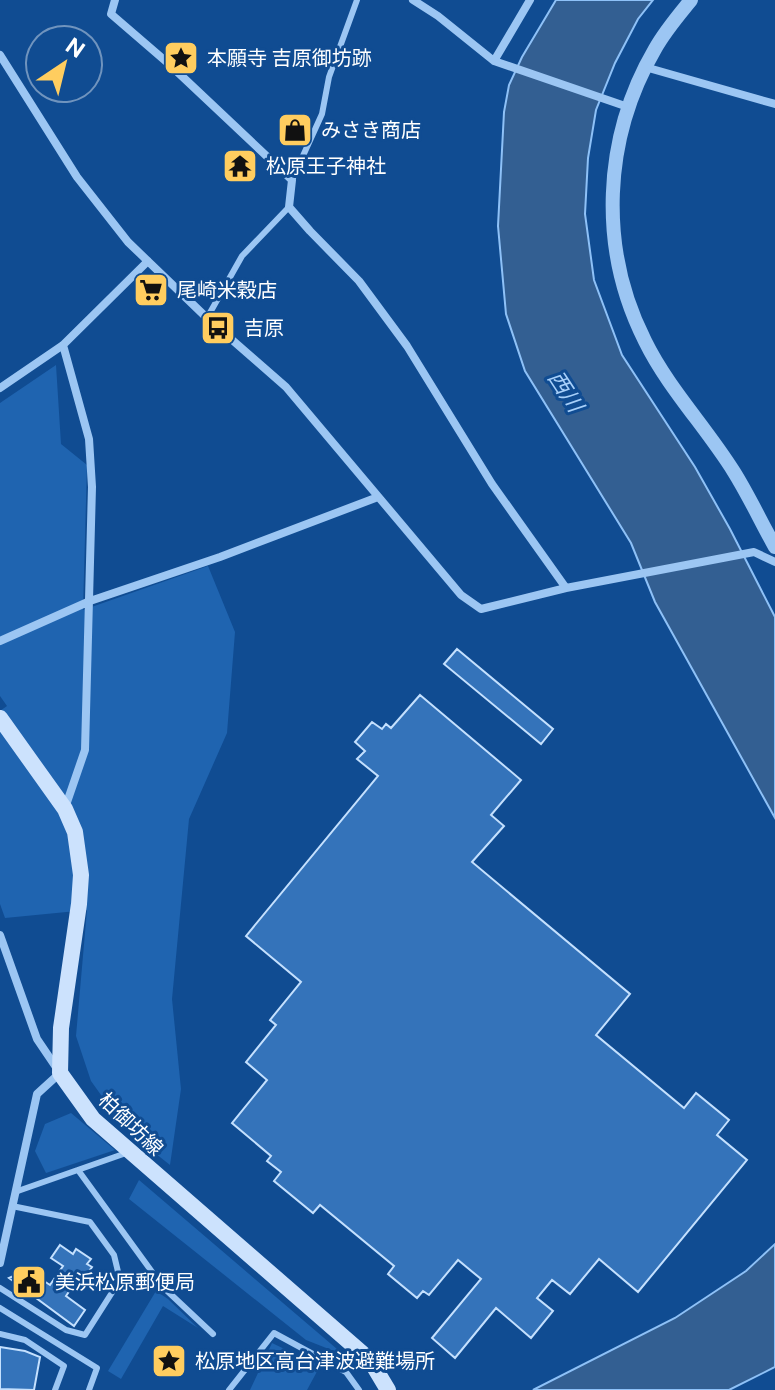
<svg xmlns="http://www.w3.org/2000/svg" width="775" height="1390" font-family="'Public Sans','Noto Sans JP',sans-serif">
<style>
.green{fill:#1f64b0}
.water{fill:#335f92;stroke:#8ec1f7;stroke-width:2}
.building{fill:#3473ba;stroke:#c4e0fe;stroke-width:2}
.lines{fill:none;stroke-linecap:round;stroke-linejoin:round}
.service{stroke:#9cc6f3;stroke-width:6}
.minor{stroke:#9cc6f3;stroke-width:8}
.tertiary{stroke:#9cc6f3;stroke-width:14}
.secondary{stroke:#cce2fd;stroke-width:16}
.labels{text-anchor:middle;dominant-baseline:central;stroke-width:6;stroke-linejoin:round;paint-order:stroke}
.poi-label{font-size:20px;fill:#fff;stroke:#104c92;text-anchor:start}
.street-label{font-size:20px;fill:#fff;stroke:#104c92}
.water-label{font-size:22px;font-style:italic;fill:#a8d0fa;stroke:#104c92}
</style>
<rect width="100%" height="100%" fill="#104c92"/>
<path class="green" d="M 56,365 L 61,444 L 87,465 L 83,610 L 208,566 L 235,632 L 227,733 L 189,819 L 172,999 L 181,1089 L 170,1165 L 126,1130 L 91,1081 L 76,1036 L 87,910 L 5,918 L 0,904 L 0,711 L 7,706 L 0,696 L 0,403 Z
M 71,1113 L 115,1150 L 46,1173 L 35,1151 L 45,1124 Z
M 139,1180 L 344,1355 L 306,1340 L 129,1199 Z
M 156,1291 L 168,1299 L 198,1328 L 163,1306 L 121,1379 L 108,1371 Z
M 272,1343 L 320,1366 L 307,1390 L 250,1390 Z"/>
<path class="water" d="M 556,0 L 653,0 L 638,19 L 615,63 L 596,110 L 588,158 L 585,214 L 594,280 L 622,355 L 695,467 L 730,529 L 775,617 L 775,818 L 655,602 L 631,543 L 525,371 L 506,314 L 498,226 L 504,112 L 509,85 L 522,57 Z
M 775,1244 L 775,1367 L 729,1390 L 533,1390 L 675,1318 L 746,1271 Z"/>
<path class="building" d="M 457,649 L 553,729 L 541,744 L 444,664 Z
M 420,695 L 521,780 L 491,815 L 504,826 L 472,862 L 630,994 L 596,1035 L 684,1108 L 696,1093 L 729,1120 L 717,1135 L 747,1160 L 638,1292 L 599,1259 L 570,1294 L 552,1280 L 537,1298 L 553,1311 L 531,1338 L 496,1308 L 455,1358 L 432,1338 L 481,1279 L 458,1260 L 429,1295 L 423,1291 L 417,1298 L 388,1274 L 394,1266 L 320,1205 L 313,1213 L 274,1181 L 281,1172 L 267,1161 L 271,1156 L 232,1123 L 267,1080 L 246,1062 L 276,1025 L 270,1020 L 301,982 L 246,936 L 378,776 L 357,759 L 365,751 L 355,742 L 372,722 L 382,729 L 386,724 L 391,728 Z
M 60,1245 L 73,1254 L 76,1249 L 91,1259 L 87,1264 L 92,1267 L 83,1280 L 79,1277 L 66,1296 L 85,1310 L 74,1326 L 9,1278 L 27,1270 L 50,1285 L 63,1266 L 51,1258 Z
M 0,1347 L 25,1351 L 40,1357 L 34,1390 L 0,1389 Z"/>
<g class="lines">
<path class="service" d="M 292,180 L 322,114 L 329,77 L 357,0
M 207,318 L 242,256 L 289,207
M 78,1170 L 163,1287 L 213,1334
M 15,1192 L 129,1152
M 0,1288 L 66,1330 L 85,1335 L 120,1280 L 114,1255 L 90,1222 L 12,1206
M 0,1308 L 97,1368 L 89,1390
M 0,1334 L 25,1340 L 64,1366 L 55,1390
M 229,1390 L 274,1333 L 346,1372 L 359,1390"/>
<path class="minor" d="M 115,0 L 111,14 L 169,64 L 292,180 L 289,207 L 310,231 L 359,281 L 407,346 L 492,484 L 566,588
M 413,0 L 438,16 L 494,61 L 628,107
M 0,55 L 77,177 L 128,242 L 207,318 L 286,387 L 461,595 L 481,609 L 566,588 L 754,552 L 775,562
M 494,61 L 530,0
M 645,67 L 775,104
M 63,345 L 89,439 L 92,487 L 85,750 L 65,808
M 0,388 L 63,345 L 148,261
M 0,641 L 90,601 L 220,557 L 378,497
M 0,935 L 37,1039 L 60,1073 L 37,1094 L 0,1263"/>
<path class="tertiary" d="M 691,0 C 678,16 665,31 655,49 C 603,138 598,248 645,341 C 668,388 706,427 734,472 C 749,496 761,522 775,547"/>
<path class="secondary" d="M 0,718 L 65,809 L 75,832 L 81,875 L 79,904 L 61,1028 L 60,1073 L 93,1119 L 370,1360 L 388,1390"/>
</g>
<defs>
<g id="sight-square" transform="scale(1.8)"><rect x="-9" y="-9" width="18" height="18" rx="4" fill="#ffcd5f" stroke="#104c92"/><path d="M0-6L1.8-2.2L6-1.7L2.9 1.2L3.7 5.4L0 3.3L-3.7 5.4L-2.9 1.2L-6-1.7L-1.8-2.2Z" fill="#111"/></g>
<g id="shop-square" transform="scale(1.8)"><rect x="-9" y="-9" width="18" height="18" rx="4" fill="#ffcd5f" stroke="#104c92"/><path d="M-5-2.5h2.3a2.7 3.5 0 0 1 5.4 0H5L5.5 6h-11ZM-1.5-2.5h3a1.5 2.3 0 0 0-3 0Z" fill="#111"/></g>
<g id="temple-square" transform="scale(1.8)"><rect x="-9" y="-9" width="18" height="18" rx="4" fill="#ffcd5f" stroke="#104c92"/><path d="M0-6L5-2H3V0L6.5 2.5H4V6H1.5V3h-3V6H-4V2.5H-6.5L-3 0V-2H-5Z" fill="#111"/></g>
<g id="supermarket-square" transform="scale(1.8)"><rect x="-9" y="-9" width="18" height="18" rx="4" fill="#ffcd5f" stroke="#104c92"/><path d="M-6-5.5h2.5l.6 2H6L4.5 2H-2.5L-4.4-4H-6ZM-1.5 3.2a1.3 1.3 0 1 0 .1 0ZM3 3.2a1.3 1.3 0 1 0 .1 0Z" fill="#111"/></g>
<g id="bus-square" transform="scale(1.8)"><rect x="-9" y="-9" width="18" height="18" rx="4" fill="#ffcd5f" stroke="#104c92"/><path d="M-5-6H5V4H4V6H2V4H-2V6H-4V4H-5ZM-3.5-4V0h7V-4ZM-3.5 1.2v1.5H-2V1.2ZM2 1.2v1.5H3.5V1.2Z" fill="#111"/></g>
<g id="civic-square" transform="scale(1.8)"><rect x="-9" y="-9" width="18" height="18" rx="4" fill="#ffcd5f" stroke="#104c92"/><path d="M-.6-6.5H3V-4.5H.6V-3L4-1V1h2V6H-6V1h2V-1L-.6-3ZM-1.2 2.5V6h2.4V2.5Z" fill="#111"/></g>
</defs>
<g fill-rule="evenodd">
<use href="#sight-square" x="181" y="58"/>
<use href="#shop-square" x="295" y="130"/>
<use href="#temple-square" x="240" y="166"/>
<use href="#supermarket-square" x="151" y="290"/>
<use href="#bus-square" x="218" y="328"/>
<use href="#civic-square" x="29" y="1282"/>
<use href="#sight-square" x="169" y="1361"/>
</g>
<g class="labels">
<g class="poi-label">
<text x="207" y="58">本願寺 吉原御坊跡</text>
<text x="321" y="130">みさき商店</text>
<text x="266" y="166">松原王子神社</text>
<text x="177" y="290">尾崎米穀店</text>
<text x="244" y="328">吉原</text>
<text x="55" y="1282">美浜松原郵便局</text>
<text x="195" y="1361">松原地区高台津波避難場所</text>
</g>
<g class="street-label">
<text transform="translate(131 1124) rotate(44)">柏御坊線</text>
</g>
<g class="water-label">
<text transform="translate(566 391) rotate(57)">西川</text>
</g>
</g>
<g transform="translate(64 64) rotate(35)"><circle r="38" fill="#104c92" stroke="#7094be" stroke-width="2"/>
<path d="M0-6L14 30L0 20L-14 30Z" fill="#ffcd5f"/>
<text y="-12" font-size="22" font-weight="bold" text-anchor="middle" fill="#ffffff">N</text>
</g>
</svg>
